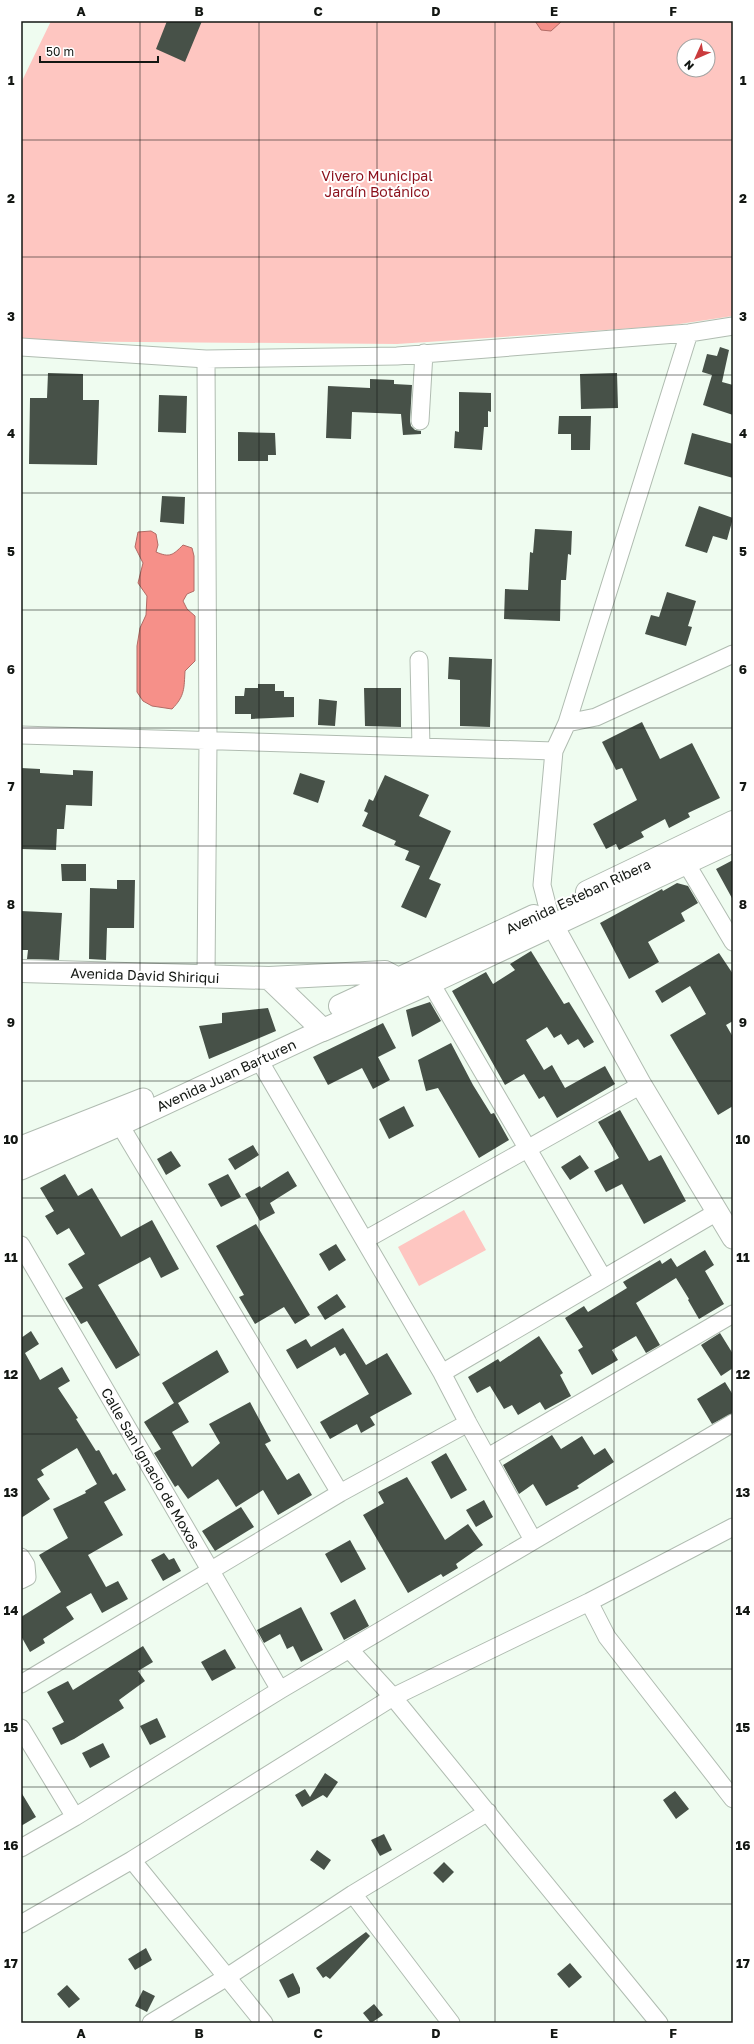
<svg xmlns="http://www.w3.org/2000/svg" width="754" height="2044" font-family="'Golos Text',sans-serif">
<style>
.green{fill:#fec6c1;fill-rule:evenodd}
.water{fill:#f69089;stroke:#b26c66}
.building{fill:#475148}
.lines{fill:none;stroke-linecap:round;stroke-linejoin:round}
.minor-casing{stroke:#b0bcb1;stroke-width:19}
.tertiary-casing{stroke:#b0bcb1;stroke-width:23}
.secondary-casing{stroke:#b0bcb1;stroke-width:24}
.minor{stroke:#fff;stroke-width:17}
.tertiary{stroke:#fff;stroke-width:21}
.secondary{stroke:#fff;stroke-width:22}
.grid{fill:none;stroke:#131713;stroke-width:1;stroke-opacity:0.55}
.labels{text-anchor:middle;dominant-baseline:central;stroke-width:4;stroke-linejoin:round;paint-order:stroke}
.park-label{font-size:14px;fill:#8a0f1a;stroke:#fff}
.street-label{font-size:14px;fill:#131713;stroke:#fff}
.neatline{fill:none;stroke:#131713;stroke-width:1.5}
.grid-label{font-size:13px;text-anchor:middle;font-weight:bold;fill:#131713}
</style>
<rect width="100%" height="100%" fill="#effcf0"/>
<path class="green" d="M 51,21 L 733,21 L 733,316 L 666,326 L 397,344 L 21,341 L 21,83 ZM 684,46 L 708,46 L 708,70 L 684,70 Z
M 464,1210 L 486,1250 L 419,1286 L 398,1247 Z"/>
<path class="water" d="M 535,21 L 562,21 L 551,31 L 541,30 Z
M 151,531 L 156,534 L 158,545 L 156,552 C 170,558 173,555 183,545 L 192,548 L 194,556 L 194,591 L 187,594 L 183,601 L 187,609 L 195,616 L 195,661 L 185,671 C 184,688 185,696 172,709 L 152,706 L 143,701 L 137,692 L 137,646 L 140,628 L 146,615 L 147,596 L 138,583 L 143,563 L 135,547 L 138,532 Z"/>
<path class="building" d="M 167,21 L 202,21 L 185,62 L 156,49 Z
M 720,347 L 729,350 L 722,382 L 733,385 L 733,415 L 703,405 L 712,375 L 702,372 L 707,354 L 717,356 Z
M 48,373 L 83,374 L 83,400 L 99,400 L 97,465 L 29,464 L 30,398 L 47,398 Z
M 617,373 L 618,408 L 581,409 L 580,374 Z
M 370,379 L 394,380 L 394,384 L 412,385 L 410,421 L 411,426 L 415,430 L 421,431 L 421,434 L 403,435 L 401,414 L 352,412 L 351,439 L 326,438 L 328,386 L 370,388 Z
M 459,392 L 491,393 L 491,412 L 488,411 L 488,427 L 484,427 L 482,450 L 454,448 L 455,431 L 459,432 Z
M 159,395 L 187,396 L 186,433 L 158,432 Z
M 559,416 L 591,416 L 590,450 L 571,450 L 571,434 L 558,434 Z
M 238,432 L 275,433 L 276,455 L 268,455 L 268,461 L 238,461 Z
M 692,433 L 733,444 L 733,478 L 684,464 Z
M 162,496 L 185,497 L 184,524 L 160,522 Z
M 699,506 L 733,518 L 727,540 L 713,536 L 707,553 L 685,546 Z
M 535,529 L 572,531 L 571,555 L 568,554 L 566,580 L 561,580 L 560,621 L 504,619 L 505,589 L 528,590 L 530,552 L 533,553 Z
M 667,592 L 696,601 L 688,626 L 692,627 L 686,646 L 645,634 L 651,615 L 659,617 Z
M 449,657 L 492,659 L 490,727 L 460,726 L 460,680 L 448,679 Z
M 258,684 L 275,684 L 275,691 L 284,691 L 284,697 L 294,697 L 294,717 L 251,719 L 251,714 L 235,714 L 235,696 L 244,696 L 245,688 L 258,688 Z
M 364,688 L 401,688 L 401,727 L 365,726 Z
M 319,699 L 337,701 L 335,726 L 318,725 Z
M 642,722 L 660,759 L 692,743 L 720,798 L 688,813 L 690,817 L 669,828 L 665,819 L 641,832 L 644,837 L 619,850 L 616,844 L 606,849 L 593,824 L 637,800 L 622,768 L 616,770 L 602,742 Z
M 21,768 L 40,769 L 40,773 L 73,775 L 73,770 L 93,771 L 92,806 L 66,805 L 64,829 L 57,829 L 56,850 L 21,849 Z
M 300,773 L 325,781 L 318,803 L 293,794 Z
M 385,775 L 429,795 L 419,816 L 451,831 L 429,879 L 441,884 L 426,918 L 401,907 L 420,866 L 405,860 L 409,851 L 394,845 L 396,841 L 362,826 L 368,813 L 364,811 L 369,799 L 373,801 Z
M 733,860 L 733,900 L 716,869 Z
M 61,864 L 86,864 L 86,881 L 62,881 Z
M 117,880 L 135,880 L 134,928 L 107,928 L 106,960 L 89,959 L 90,888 L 117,889 Z
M 677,883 L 688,886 L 698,903 L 681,913 L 685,921 L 648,942 L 659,962 L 629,979 L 600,923 L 662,889 L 663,891 Z
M 21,911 L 62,913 L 59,960 L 27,959 L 28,950 L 21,950 Z
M 531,951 L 564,1004 L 569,1002 L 594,1042 L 584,1048 L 578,1039 L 568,1045 L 561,1034 L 554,1038 L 547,1027 L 526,1040 L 544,1070 L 552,1065 L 565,1088 L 605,1066 L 615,1084 L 557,1118 L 544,1096 L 539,1099 L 524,1074 L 505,1085 L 452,991 L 486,972 L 493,984 L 515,970 L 510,964 Z
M 719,953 L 733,974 L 733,1021 L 726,1025 L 733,1037 L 733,1106 L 718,1115 L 670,1035 L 706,1014 L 690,986 L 662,1003 L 655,991 Z
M 430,1002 L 441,1021 L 412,1037 L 406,1010 Z
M 268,1008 L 276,1031 L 209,1059 L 199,1026 L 222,1023 L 222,1013 Z
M 383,1023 L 396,1048 L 378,1057 L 390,1080 L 373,1089 L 362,1068 L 328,1085 L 313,1057 Z
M 451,1043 L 473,1085 L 491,1114 L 494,1113 L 509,1140 L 479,1158 L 438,1088 L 426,1091 L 418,1060 Z
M 404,1106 L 414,1126 L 389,1139 L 379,1119 Z
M 620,1110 L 649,1161 L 661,1155 L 686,1201 L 644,1224 L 622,1184 L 606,1192 L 594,1171 L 619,1158 L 598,1122 Z
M 253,1145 L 259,1155 L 235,1170 L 228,1159 Z
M 171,1151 L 181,1166 L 166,1175 L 157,1159 Z
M 580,1155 L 589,1168 L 570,1180 L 561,1167 Z
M 288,1171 L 297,1186 L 270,1203 L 275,1213 L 260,1221 L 245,1194 L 260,1186 L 261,1188 Z
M 65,1174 L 78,1196 L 92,1188 L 121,1237 L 152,1220 L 179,1269 L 161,1278 L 150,1257 L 98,1285 L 140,1355 L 116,1369 L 87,1321 L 81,1324 L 65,1298 L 83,1288 L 68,1264 L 85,1254 L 69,1228 L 57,1235 L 45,1216 L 54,1211 L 40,1188 Z
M 228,1174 L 241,1197 L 221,1207 L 208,1184 Z
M 256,1224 L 310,1315 L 295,1324 L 284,1307 L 255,1324 L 239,1297 L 244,1295 L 216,1246 Z
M 336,1244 L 346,1260 L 329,1271 L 319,1254 Z
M 705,1250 L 714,1265 L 705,1271 L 724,1304 L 699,1319 L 688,1300 L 689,1299 L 676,1278 L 636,1303 L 660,1345 L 646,1353 L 636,1336 L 612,1350 L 618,1360 L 592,1375 L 578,1350 L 583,1347 L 565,1318 L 584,1306 L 588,1312 L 627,1288 L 623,1282 L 660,1260 L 662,1264 L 671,1258 L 677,1267 Z
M 337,1294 L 346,1307 L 325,1320 L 317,1307 Z
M 343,1328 L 366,1365 L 387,1353 L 412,1394 L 370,1417 L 375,1425 L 361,1433 L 357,1424 L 330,1439 L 320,1422 L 369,1394 L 345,1353 L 340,1356 L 335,1347 L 297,1369 L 286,1350 L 306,1339 L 311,1347 Z
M 31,1331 L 39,1344 L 25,1353 L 40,1380 L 62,1367 L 70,1381 L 58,1388 L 78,1418 L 76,1419 L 96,1451 L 99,1450 L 113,1475 L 116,1473 L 126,1490 L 104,1502 L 123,1535 L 88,1555 L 106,1587 L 118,1581 L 128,1599 L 102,1613 L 91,1593 L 66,1607 L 74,1619 L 43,1639 L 45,1643 L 30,1652 L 21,1636 L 21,1617 L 61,1592 L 39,1555 L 68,1538 L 53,1509 L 86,1493 L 85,1491 L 97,1484 L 77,1448 L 41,1470 L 44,1475 L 37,1479 L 50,1499 L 21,1518 L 21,1338 Z
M 720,1333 L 733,1354 L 733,1368 L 721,1376 L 701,1345 Z
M 539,1336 L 563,1373 L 560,1375 L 571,1396 L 545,1410 L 540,1402 L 518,1415 L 512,1405 L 504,1409 L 490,1386 L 477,1393 L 468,1377 L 498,1359 L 500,1362 Z
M 217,1350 L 229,1372 L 178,1403 L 189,1422 L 172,1432 L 192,1467 L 220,1443 L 209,1424 L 250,1402 L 271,1441 L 265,1444 L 287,1480 L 299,1473 L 312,1495 L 278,1515 L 263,1490 L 236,1507 L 218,1479 L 188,1499 L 178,1485 L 175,1487 L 154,1453 L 161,1449 L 144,1422 L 174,1403 L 162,1383 Z
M 725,1382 L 733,1395 L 733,1413 L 712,1424 L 697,1399 Z
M 552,1435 L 561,1449 L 582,1436 L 594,1455 L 605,1448 L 614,1462 L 577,1486 L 579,1488 L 546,1506 L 533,1484 L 519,1494 L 503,1465 Z
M 446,1453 L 467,1490 L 451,1499 L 431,1462 Z
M 407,1477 L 445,1540 L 468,1524 L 483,1545 L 456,1564 L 458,1568 L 443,1577 L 441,1574 L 408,1593 L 363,1515 L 384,1503 L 378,1492 Z
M 484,1500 L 493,1517 L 476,1527 L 466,1510 Z
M 241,1507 L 254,1527 L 215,1551 L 202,1531 Z
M 350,1540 L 366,1569 L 341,1583 L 325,1554 Z
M 164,1553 L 169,1560 L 174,1558 L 181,1571 L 163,1581 L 151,1560 Z
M 355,1599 L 369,1626 L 344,1640 L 330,1613 Z
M 301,1607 L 323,1650 L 301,1662 L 293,1646 L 287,1649 L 280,1634 L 264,1643 L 257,1630 Z
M 143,1646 L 153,1662 L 138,1671 L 145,1681 L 119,1700 L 124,1708 L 74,1739 L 61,1745 L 52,1728 L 64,1722 L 47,1692 L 68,1681 L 73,1690 Z
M 225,1649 L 236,1668 L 212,1681 L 201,1662 Z
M 157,1718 L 166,1737 L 150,1745 L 140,1726 Z
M 103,1743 L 110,1757 L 90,1768 L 82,1753 Z
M 325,1773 L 338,1782 L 327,1798 L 323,1795 L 302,1807 L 295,1795 L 305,1789 L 310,1797 Z
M 675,1791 L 689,1809 L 676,1819 L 663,1800 Z
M 21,1792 L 36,1817 L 21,1826 Z
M 384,1834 L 392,1850 L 380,1856 L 371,1840 Z
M 317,1850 L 331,1860 L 324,1870 L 310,1860 Z
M 444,1862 L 454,1872 L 443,1883 L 433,1873 Z
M 366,1932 L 370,1936 L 330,1979 L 326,1976 L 323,1978 L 316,1968 Z
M 146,1948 L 152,1960 L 135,1970 L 128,1959 Z
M 570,1963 L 582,1977 L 569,1988 L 557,1974 Z
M 293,1973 L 300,1988 L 300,1993 L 288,1998 L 279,1980 Z
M 67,1985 L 80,1999 L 69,2008 L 57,1994 Z
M 143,1990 L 155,1996 L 147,2012 L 135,2006 Z
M 374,2004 L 383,2015 L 371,2023 L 363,2013 Z"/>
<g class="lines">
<g class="minor-casing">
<path id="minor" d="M 21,347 L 206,359 L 397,356 L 689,333 L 733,326
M 420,421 L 424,353
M 419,660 L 421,747
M 567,723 L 596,717 L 733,654
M 21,735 L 554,751
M 686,863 L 733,942
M 552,924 L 542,885 L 554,751 L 567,723 L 689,333
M 425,973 L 603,1278
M 206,977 L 208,741 L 206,359
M 259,1060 L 442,1373 L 468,1423 L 533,1540
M 120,1125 L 340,1493
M 365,1240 L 641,1085
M 21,1245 L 280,1690
M 442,1373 L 717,1212
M 488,1457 L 733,1314
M 21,1557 L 26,1565 L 27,1577 L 21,1580
M 589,1602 L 607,1637 L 733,1799
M 349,1649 L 393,1697 L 589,1602 L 733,1527
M 21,1684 L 340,1493 L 468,1423
M 21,1728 L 75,1817
M 21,1848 L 75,1817 L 280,1690 L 733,1423
M 132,1860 L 264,2023
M 353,1894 L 451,2023
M 21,1924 L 132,1860 L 393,1697 L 659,2023
M 151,2023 L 227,1977 L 353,1894 L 488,1812"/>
</g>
<g class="tertiary-casing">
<path id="tertiary" d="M 552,924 L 641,1085 L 733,1238
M 21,1147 L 143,1099
M 21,1169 L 120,1125 L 323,1030"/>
</g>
<g class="secondary-casing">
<path id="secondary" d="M 587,892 L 733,822
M 21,971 L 269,978 L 385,972 L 398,979 L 401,986
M 269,978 L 323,1030 L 432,982 L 733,841
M 340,1006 L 534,916"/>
</g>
<use href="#minor" class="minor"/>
<use href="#tertiary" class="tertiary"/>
<use href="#secondary" class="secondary"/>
</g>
<path class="grid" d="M 140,21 L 140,2023M 259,21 L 259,2023M 377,21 L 377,2023M 495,21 L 495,2023M 614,21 L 614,2023M 21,140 L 733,140M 21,257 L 733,257M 21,375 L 733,375M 21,493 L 733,493M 21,610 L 733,610M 21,728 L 733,728M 21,846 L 733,846M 21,963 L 733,963M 21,1081 L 733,1081M 21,1198 L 733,1198M 21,1316 L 733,1316M 21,1434 L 733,1434M 21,1551 L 733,1551M 21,1669 L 733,1669M 21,1787 L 733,1787M 21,1904 L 733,1904"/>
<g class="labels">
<g class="park-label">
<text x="377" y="175">Vivero Municipal<tspan x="377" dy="16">Jardín Botánico</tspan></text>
</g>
<g class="street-label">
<text transform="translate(578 896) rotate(-25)">Avenida Esteban Ribera</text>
<text transform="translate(145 975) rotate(2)">Avenida David Shiriqui</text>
<text transform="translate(226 1075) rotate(-25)">Avenida Juan Barturen</text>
<text transform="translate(151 1468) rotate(60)">Calle San Ignacio de Moxos</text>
</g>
</g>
<rect width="754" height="2044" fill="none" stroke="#ffffff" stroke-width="44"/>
<g transform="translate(696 58) rotate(225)"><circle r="19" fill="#ffffff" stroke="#a1a2a1"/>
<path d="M0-3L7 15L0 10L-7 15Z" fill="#ca3b3d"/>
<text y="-6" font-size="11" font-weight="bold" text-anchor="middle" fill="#131713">N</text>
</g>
<path d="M40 56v6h118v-6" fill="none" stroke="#131713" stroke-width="2"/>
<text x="46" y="56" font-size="12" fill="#131713" stroke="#ffffff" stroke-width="3" paint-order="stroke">50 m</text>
<rect x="22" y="22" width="710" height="2000" class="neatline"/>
<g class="grid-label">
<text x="81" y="16">A</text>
<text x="199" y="16">B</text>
<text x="318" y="16">C</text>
<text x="436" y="16">D</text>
<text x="554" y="16">E</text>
<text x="673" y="16">F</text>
<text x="11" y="85">1</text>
<text x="743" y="85">1</text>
<text x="11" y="203">2</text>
<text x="743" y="203">2</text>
<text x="11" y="321">3</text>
<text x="743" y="321">3</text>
<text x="11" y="438">4</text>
<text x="743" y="438">4</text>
<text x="11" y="556">5</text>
<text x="743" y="556">5</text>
<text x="11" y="674">6</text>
<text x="743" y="674">6</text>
<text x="11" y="791">7</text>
<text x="743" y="791">7</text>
<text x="11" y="909">8</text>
<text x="743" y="909">8</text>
<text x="11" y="1027">9</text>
<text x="743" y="1027">9</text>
<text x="11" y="1144">10</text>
<text x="743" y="1144">10</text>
<text x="11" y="1262">11</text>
<text x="743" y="1262">11</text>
<text x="11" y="1379">12</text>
<text x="743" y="1379">12</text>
<text x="11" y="1497">13</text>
<text x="743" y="1497">13</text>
<text x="11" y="1615">14</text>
<text x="743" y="1615">14</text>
<text x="11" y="1732">15</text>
<text x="743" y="1732">15</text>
<text x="11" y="1850">16</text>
<text x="743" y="1850">16</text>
<text x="11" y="1968">17</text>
<text x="743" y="1968">17</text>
<text x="81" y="2038">A</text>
<text x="199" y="2038">B</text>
<text x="318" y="2038">C</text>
<text x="436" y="2038">D</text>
<text x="554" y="2038">E</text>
<text x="673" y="2038">F</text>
</g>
</svg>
